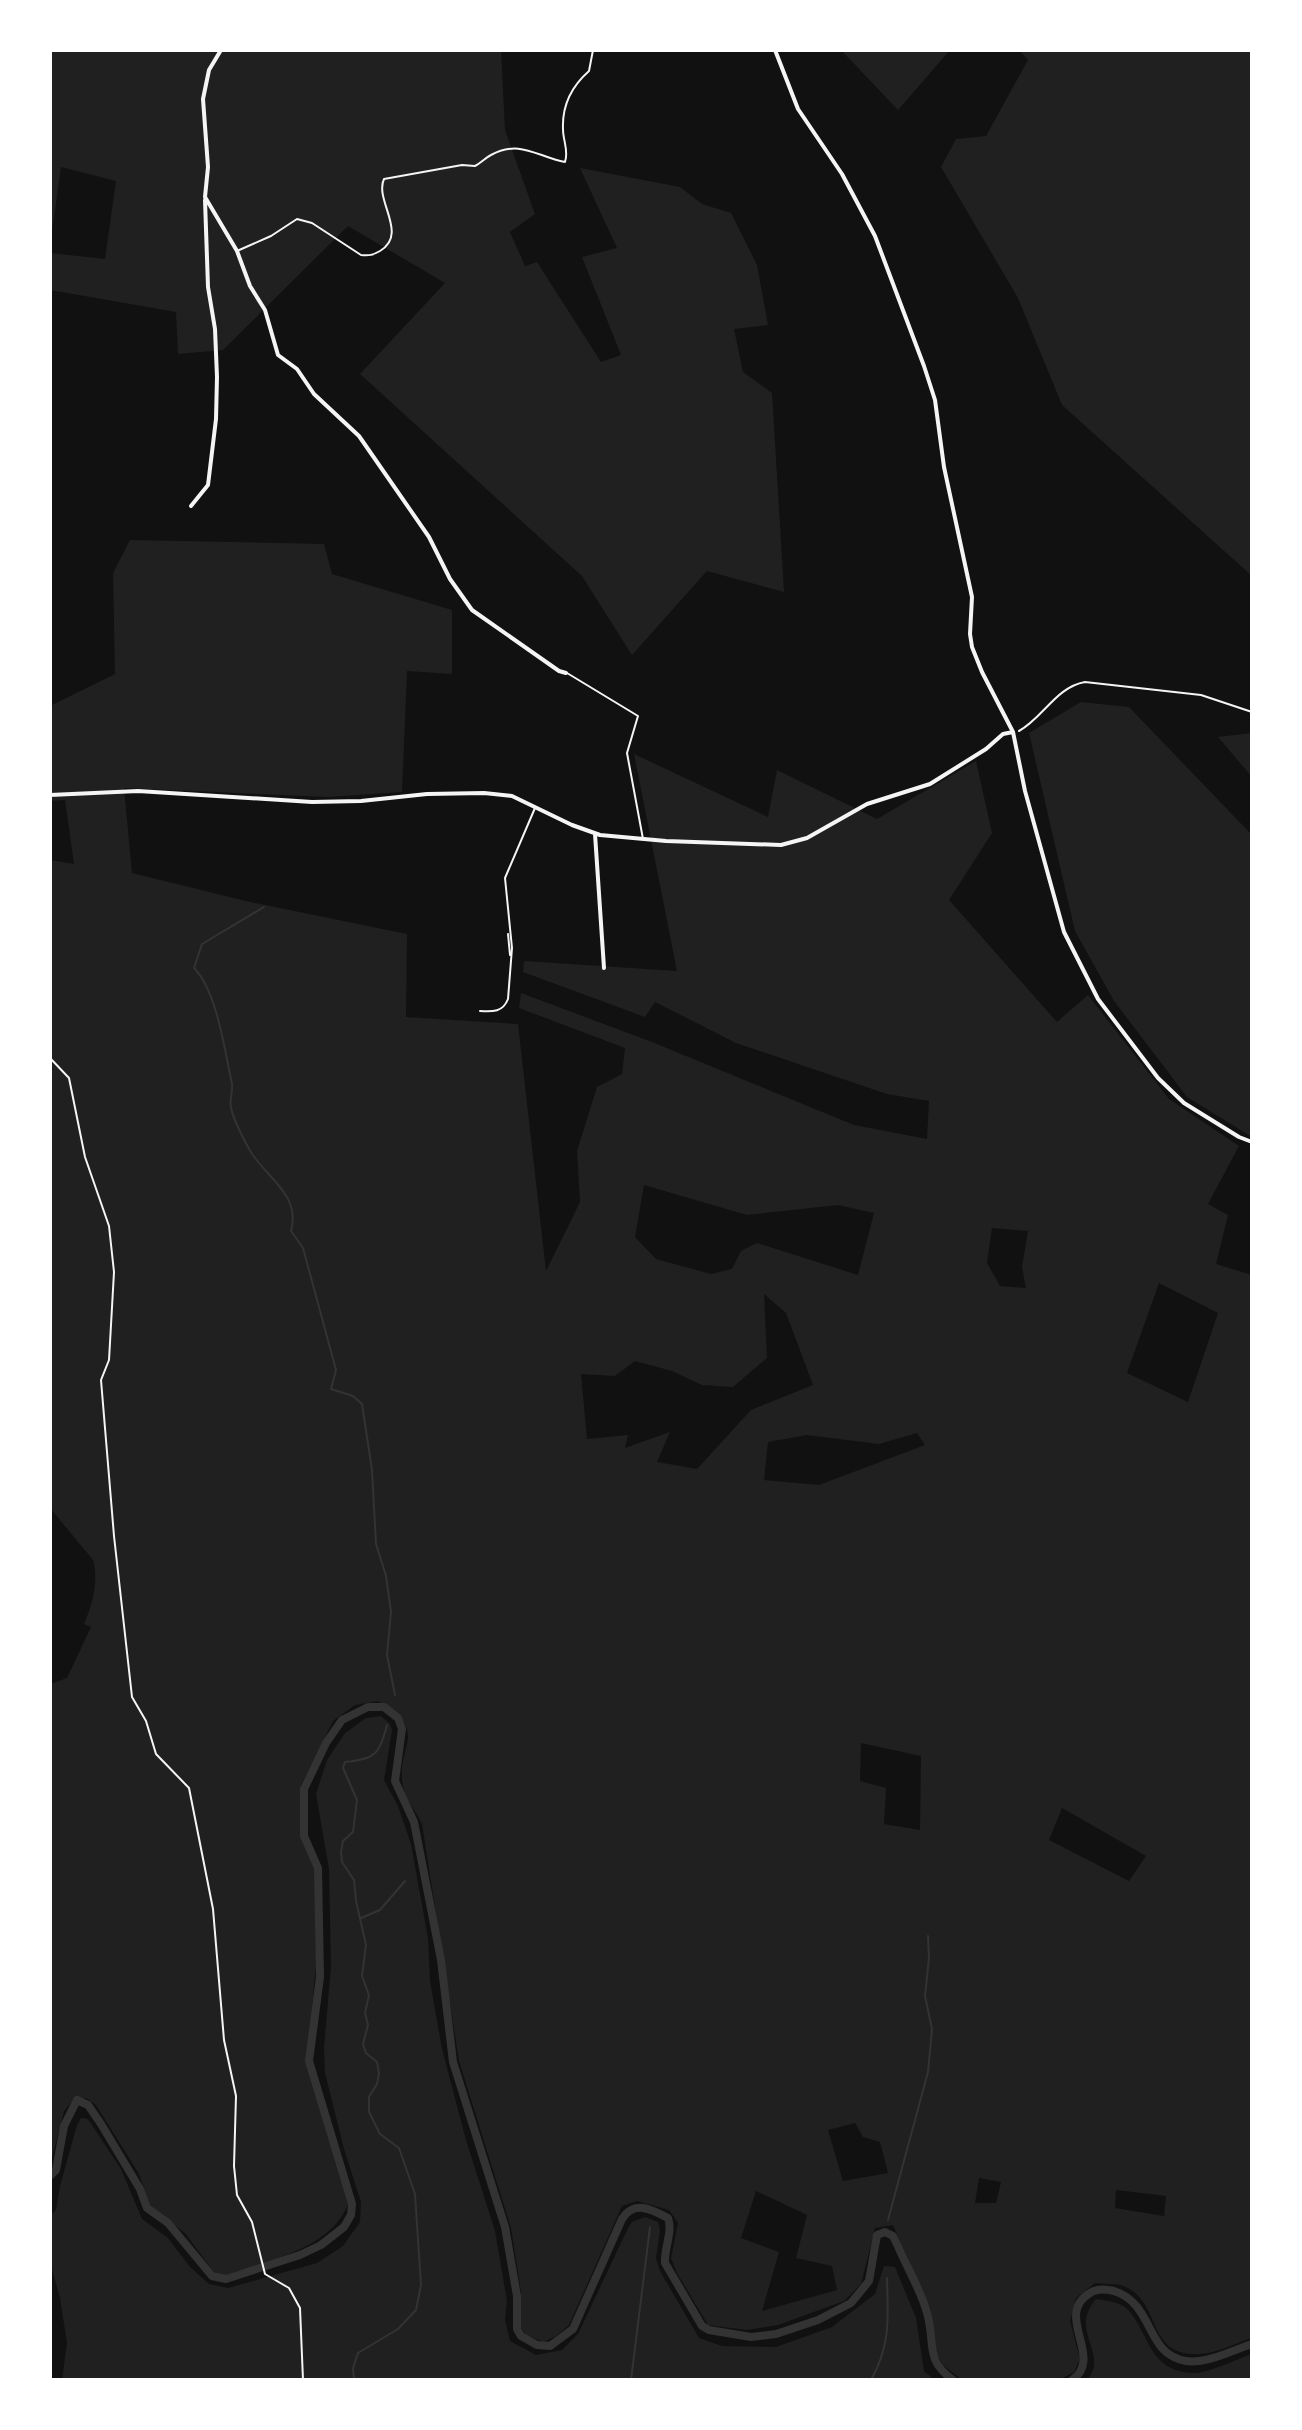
<svg xmlns="http://www.w3.org/2000/svg" width="1302" height="2430" font-family="Arial,sans-serif">
<style>
.green{fill:#202020;fill-rule:evenodd}
.lines{fill:none;stroke-linecap:round;stroke-linejoin:round}
.stream{stroke:#333;stroke-width:2}
.canal{stroke:#333;stroke-width:8}
.path{stroke:#f5f5f5;stroke-width:2}
.service{stroke:#f5f5f5;stroke-width:2}
.minor{stroke:#f5f5f5;stroke-width:4}
</style>
<rect width="100%" height="100%" fill="#111"/>
<path class="green" d="M 50,50 L 501,50 L 505,130 L 535,214 L 510,232 L 525,266 L 537,262 L 601,362 L 621,355 L 582,257 L 617,248 L 580,168 L 680,187 L 702,204 L 731,213 L 757,265 L 768,325 L 734,329 L 743,372 L 772,393 L 784,592 L 707,571 L 632,655 L 582,576 L 360,374 L 445,283 L 348,226 L 223,350 L 178,354 L 176,312 L 50,290 L 50,253 L 105,259 L 116,181 L 61,167 L 50,246 Z
M 841,50 L 950,50 L 898,110 Z
M 1019,50 L 1252,50 L 1252,576 L 1062,405 L 1018,298 L 941,167 L 956,139 L 986,136 L 1028,60 Z
M 130,540 L 324,544 L 332,574 L 452,610 L 452,674 L 407,671 L 402,792 L 327,797 L 124,788 L 132,873 L 250,902 L 407,934 L 406,1017 L 518,1024 L 546,1271 L 580,1202 L 577,1151 L 597,1087 L 622,1074 L 625,1048 L 519,1008 L 521,993 L 652,1042 L 854,1125 L 927,1139 L 929,1101 L 887,1094 L 736,1043 L 655,1002 L 645,1017 L 523,972 L 524,961 L 677,971 L 634,754 L 768,817 L 777,770 L 877,819 L 976,761 L 992,833 L 949,900 L 1057,1022 L 1088,995 L 1169,1099 L 1239,1146 L 1208,1204 L 1228,1215 L 1216,1264 L 1252,1275 L 1252,2338 C 1236,2343 1215,2354 1198,2354 C 1146,2356 1162,2304 1126,2287 C 1118,2283 1104,2284 1095,2283 L 1076,2298 L 1070,2321 L 1080,2359 L 1074,2372 L 1059,2380 L 962,2380 L 943,2365 L 937,2354 L 930,2309 L 893,2225 L 875,2228 L 861,2284 L 844,2301 L 778,2325 L 747,2330 L 708,2325 L 677,2273 L 671,2258 L 678,2223 L 669,2210 L 637,2201 L 622,2206 L 569,2325 L 556,2336 L 544,2342 L 526,2335 L 520,2326 L 521,2292 L 511,2228 L 459,2061 L 422,1824 C 417,1813 407,1801 404,1790 C 392,1746 434,1735 378,1701 L 355,1705 L 333,1721 L 301,1785 L 301,1833 L 315,1868 L 316,1964 L 307,2067 L 348,2204 C 332,2249 263,2262 223,2276 L 213,2271 L 185,2233 L 151,2208 L 139,2174 L 96,2105 L 86,2098 L 74,2099 L 64,2111 L 50,2165 L 50,1684 L 67,1678 L 91,1627 L 84,1624 C 92,1606 99,1580 93,1560 L 50,1508 L 50,860 L 74,864 L 65,800 L 50,801 L 50,706 L 115,674 L 113,573 ZM 644,1185 L 747,1215 L 838,1205 L 874,1213 L 858,1275 L 757,1243 L 741,1251 L 732,1269 L 711,1274 L 656,1259 L 635,1237 ZM 992,1228 L 1028,1231 L 1022,1267 L 1026,1288 L 1000,1286 L 987,1263 ZM 1159,1283 L 1218,1313 L 1188,1402 L 1127,1373 ZM 764,1294 L 786,1313 L 813,1385 L 751,1410 L 697,1469 L 657,1462 L 670,1432 L 625,1448 L 628,1435 L 587,1439 L 581,1374 L 615,1376 L 635,1361 L 672,1371 L 702,1385 L 733,1387 L 767,1358 ZM 917,1433 L 925,1445 L 819,1485 L 764,1480 L 768,1442 L 807,1435 L 879,1444 ZM 861,1743 L 921,1756 L 920,1830 L 884,1824 L 886,1788 L 860,1781 ZM 1062,1808 L 1146,1856 L 1129,1881 L 1049,1840 ZM 855,2123 L 863,2137 L 880,2142 L 888,2173 L 843,2181 L 828,2130 ZM 979,2178 L 1001,2182 L 996,2203 L 975,2203 ZM 1116,2190 L 1166,2196 L 1164,2216 L 1115,2208 ZM 756,2191 L 807,2215 L 796,2258 L 832,2266 L 837,2290 L 762,2311 L 779,2252 L 741,2238 Z
M 1081,702 L 1129,707 L 1252,835 L 1252,1137 L 1187,1097 L 1114,1001 L 1075,931 L 1029,733 Z
M 1252,733 L 1252,777 L 1218,737 Z
M 381,1716 L 390,1724 L 392,1730 L 384,1780 L 398,1806 L 411,1844 L 428,1938 L 430,1981 L 442,2049 L 466,2140 L 495,2231 L 507,2301 L 505,2320 L 510,2341 L 536,2355 L 562,2350 L 578,2334 L 628,2228 L 632,2222 L 645,2217 L 658,2222 L 660,2231 L 656,2258 L 660,2271 L 699,2338 L 722,2346 L 776,2347 L 832,2327 L 875,2294 L 884,2266 L 895,2267 L 916,2318 L 924,2371 L 935,2380 L 62,2380 L 67,2343 L 60,2298 L 50,2262 L 50,2215 L 56,2210 L 60,2186 L 77,2125 L 81,2118 L 88,2119 L 121,2169 L 142,2219 L 168,2238 L 190,2267 L 209,2284 L 228,2288 L 317,2263 L 343,2246 L 360,2222 L 361,2202 L 344,2149 L 325,2073 L 324,2047 L 331,1967 L 329,1869 L 316,1794 L 327,1760 L 345,1733 L 366,1718 Z
M 1096,2299 C 1108,2301 1123,2302 1130,2312 C 1150,2337 1150,2371 1193,2373 C 1207,2374 1237,2359 1252,2354 L 1252,2380 L 1087,2380 C 1110,2354 1068,2331 1096,2299 Z"/>
<g class="lines">
<path class="stream" d="M 264,907 L 202,944 L 194,968 C 217,991 225,1052 232,1084 C 233,1092 229,1100 231,1108 C 233,1119 248,1149 255,1158 C 273,1182 300,1198 291,1231 L 303,1248 L 336,1370 L 331,1389 L 353,1396 L 362,1404 L 372,1470 L 376,1544 L 386,1576 L 391,1612 L 387,1655 L 395,1695
M 361,1918 L 380,1910 L 405,1881
M 888,2220 L 928,2072 L 932,2029 L 925,1996 L 929,1958 L 928,1936
M 354,2380 L 353,2368 L 358,2353 L 398,2329 L 416,2310 L 421,2285 L 415,2194 L 399,2148 L 380,2134 L 369,2112 L 369,2097 L 377,2084 L 379,2073 L 377,2062 L 366,2053 L 363,2044 L 368,2025 L 365,2013 L 369,1995 L 362,1976 L 366,1945 L 356,1901 L 354,1880 L 342,1862 L 341,1852 L 343,1841 L 353,1832 L 357,1800 L 343,1768 L 345,1762 C 376,1759 379,1754 387,1725
M 631,2380 L 650,2227
M 871,2380 C 891,2345 888,2317 887,2278"/>
<path class="canal" d="M 50,2176 L 56,2170 L 64,2126 L 77,2100 L 88,2105 L 101,2124 L 140,2189 L 147,2208 L 168,2223 L 212,2276 L 226,2279 L 300,2255 L 321,2245 L 344,2227 L 351,2215 L 352,2204 L 309,2061 L 320,1977 L 318,1868 L 304,1836 L 304,1789 L 326,1743 L 342,1720 L 368,1707 L 384,1707 L 398,1718 L 402,1729 L 395,1781 L 414,1822 L 441,1960 L 453,2062 L 505,2227 L 517,2296 L 517,2329 L 521,2336 L 537,2345 L 550,2346 L 573,2329 L 622,2219 C 634,2200 651,2209 668,2218 C 673,2232 664,2248 665,2263 L 702,2326 L 709,2330 L 751,2337 L 776,2334 L 818,2320 L 851,2303 L 869,2281 L 877,2235 L 885,2232 L 893,2236 L 897,2244 C 906,2266 921,2290 927,2313 C 936,2344 924,2359 953,2380
M 1072,2380 C 1105,2358 1053,2315 1090,2293 C 1098,2288 1106,2289 1114,2291 C 1155,2304 1145,2355 1186,2361 C 1207,2364 1233,2350 1252,2344"/>
<path class="path" d="M 1019,731 C 1043,718 1056,687 1085,682 L 1201,695 L 1252,712
M 50,1058 L 69,1078 L 85,1157 L 109,1226 L 114,1272 L 109,1360 L 101,1380 L 114,1536 L 132,1697 L 146,1721 L 156,1754 L 189,1788 L 213,1909 L 224,2040 L 236,2096 L 234,2166 L 237,2195 L 252,2222 L 265,2274 L 289,2288 L 300,2308 L 303,2380"/>
<path class="service" d="M 237,251 L 271,236 L 297,219 L 312,223 L 361,255 C 369,256 373,255 380,251 C 409,234 374,200 384,179 L 462,165 L 475,166 C 481,163 485,158 491,155 C 521,139 537,157 565,162 C 569,151 563,141 563,129 C 562,106 572,86 589,71 L 593,50
M 567,673 L 638,716 L 627,753 L 643,839
M 508,934 L 510,955
M 480,1011 C 493,1012 503,1012 508,999 L 512,948 L 505,878 L 535,808"/>
<path class="minor" d="M 221,50 L 209,70 L 203,99 L 208,167 L 205,197 L 237,251 L 250,286 L 265,310 L 278,355 L 297,369 L 314,394 L 359,436 L 429,537 L 450,579 L 472,610 L 559,671 L 566,673
M 775,50 L 798,109 L 842,174 L 875,236 L 924,366 L 935,400 L 944,467 L 972,597 L 970,634 L 972,647 L 982,672 L 1013,732 L 1025,791 L 1064,932 L 1098,999 L 1158,1078 L 1184,1103 L 1239,1137 L 1252,1142
M 191,506 L 208,485 L 216,419 L 217,377 L 215,329 L 208,287 L 205,200
M 50,795 L 138,791 L 312,802 L 361,801 L 427,794 L 484,793 L 512,796 L 572,825 L 600,835 L 666,841 L 781,845 L 807,838 L 867,804 L 930,784 L 986,749 L 1003,734 L 1013,732
M 595,834 L 604,968"/>
</g>
<rect width="1302" height="2430" fill="none" stroke="#ffffff" stroke-width="104"/>
</svg>
